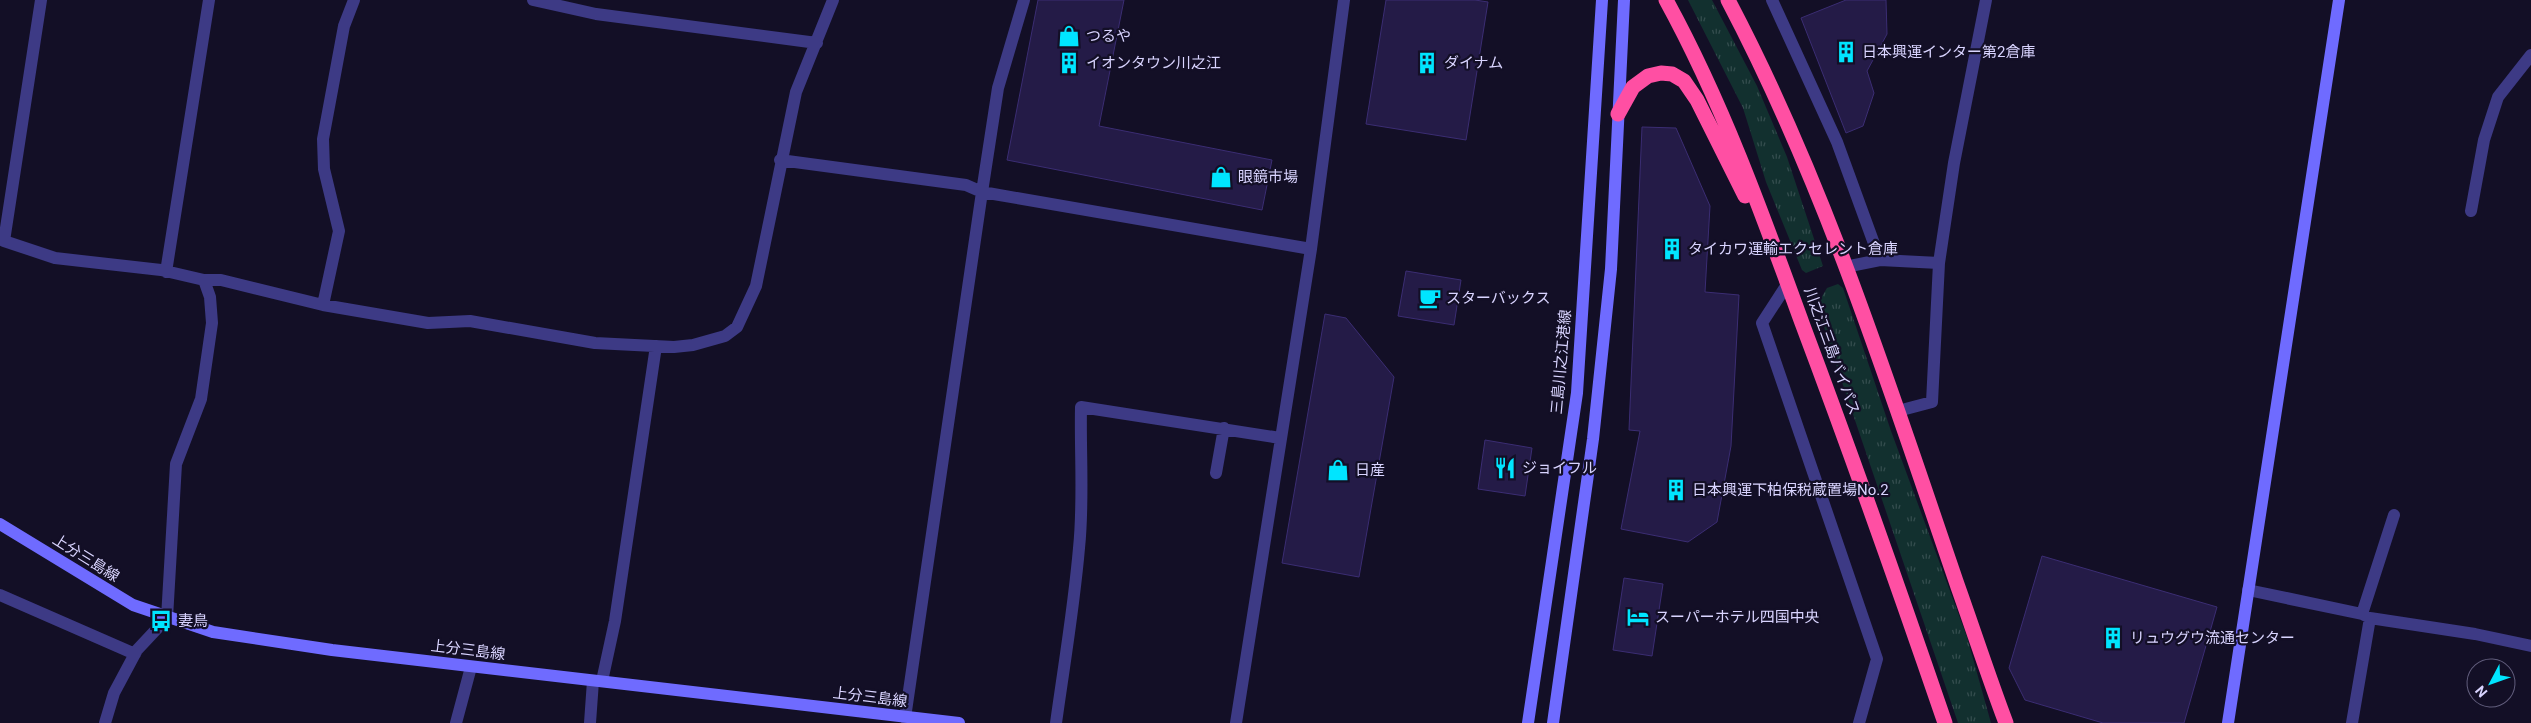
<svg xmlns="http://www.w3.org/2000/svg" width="2531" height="723" font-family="Roboto,'Noto Sans JP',sans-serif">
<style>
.grass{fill:url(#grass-tufts)}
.building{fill:#241b47;stroke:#3b2d73}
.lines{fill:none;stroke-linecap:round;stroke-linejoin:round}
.street{stroke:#3d3a85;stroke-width:12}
.secondary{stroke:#6f6bff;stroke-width:12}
.highway{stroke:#ff4fa3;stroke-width:15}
.labels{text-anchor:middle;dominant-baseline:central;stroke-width:4.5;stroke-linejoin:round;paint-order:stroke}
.poi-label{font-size:15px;fill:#d9d4ff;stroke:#130f26;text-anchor:start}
.street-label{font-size:15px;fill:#d9d4ff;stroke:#130f26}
</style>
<defs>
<pattern id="grass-tufts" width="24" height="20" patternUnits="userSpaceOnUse" patternTransform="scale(1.25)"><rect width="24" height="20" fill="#12302f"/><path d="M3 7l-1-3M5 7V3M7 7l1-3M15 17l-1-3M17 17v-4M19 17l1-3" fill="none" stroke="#344d4e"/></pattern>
</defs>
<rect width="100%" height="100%" fill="#130f26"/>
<path class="grass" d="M 1688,0 L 1712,0 L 1757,86 L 1787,157 L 1823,266 L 1806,273 L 1802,270 L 1766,182 L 1743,108 Z
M 1838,284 L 1843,288 L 1891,431 L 1967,637 L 1991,723 L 1958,723 L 1827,338 L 1818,303 L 1827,288 Z"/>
<path class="building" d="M 1038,0 L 1124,0 L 1099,126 L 1272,160 L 1262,210 L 1007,160 Z
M 1386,0 L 1475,0 L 1488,2 L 1466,140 L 1366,124 Z
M 1846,0 L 1886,0 L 1887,34 L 1867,71 L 1874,93 L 1863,126 L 1846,133 L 1801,18 Z
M 1642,127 L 1676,128 L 1710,206 L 1705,292 L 1739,295 L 1731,446 L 1717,522 L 1688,542 L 1621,529 L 1640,431 L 1629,430 Z
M 1406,271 L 1461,280 L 1454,325 L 1398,316 Z
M 1325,314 L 1346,318 L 1394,377 L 1359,577 L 1282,563 Z
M 1485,440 L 1532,448 L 1525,496 L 1478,489 Z
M 2042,556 L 2217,607 L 2184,723 L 2103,723 L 2025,700 L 2009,668 Z
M 1624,578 L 1663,584 L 1652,656 L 1613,650 Z"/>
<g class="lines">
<path class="street" d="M 41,0 L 4,241 L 55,258 L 161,270 L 204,280 L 221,280 L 323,305 L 428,323 L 470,321 L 595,343 L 674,347 L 693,345 L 725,336 L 737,327 L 756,286 L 796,92 L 833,0
M 533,0 L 596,14 L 817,43
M 1024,0 L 998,88 L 982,192 L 1311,249
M 1772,0 L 1837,142 L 1880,260
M 780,160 L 966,185 L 982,192 L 905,718
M 2471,211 L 2484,140 L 2498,97 L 2531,55
M 1845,267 L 1880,260 L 1939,263
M 166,272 L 209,0
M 1788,283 L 1762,323 L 1877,659 L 1859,723
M 323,305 L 339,231 L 324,169 L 323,139 L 344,26 L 354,0
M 1898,411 L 1932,402 L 1939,263 L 1954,163 L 1986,0
M 1216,473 L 1224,428
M 2248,590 L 2362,614 L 2370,618 L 2475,634 L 2531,646
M 0,595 L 135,654
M 2362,614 L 2394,515
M 602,681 L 615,621 L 656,346
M 105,723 L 114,693 L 137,650 L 167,618 L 176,464 L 201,399 L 212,323 L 210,297 L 204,280
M 456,723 L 471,667
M 590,723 L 593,681
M 1056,723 C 1064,665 1074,607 1079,548 C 1084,501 1080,454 1081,407 L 1280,438
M 1236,723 L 1311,249 L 1344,0
M 2352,723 L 2370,618"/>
<path class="secondary" d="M 0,524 L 133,605 L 213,632 L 332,650 L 959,723
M 1528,723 L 1577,393 L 1602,0
M 1553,723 L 1593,439 L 1611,269 L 1624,0
M 2228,723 L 2339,0"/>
<path class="highway" d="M 1666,0 C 1722,102 1762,213 1802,323 C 1852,456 1899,589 1945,723
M 1728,0 C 1826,186 1890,389 1958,587 C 1974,632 1989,678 2006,723
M 1618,114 L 1633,87 L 1648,76 L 1661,73 L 1672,74 L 1684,81 L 1697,100 L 1745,196"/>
</g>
<defs>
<g id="shop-bare" transform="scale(1.725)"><path d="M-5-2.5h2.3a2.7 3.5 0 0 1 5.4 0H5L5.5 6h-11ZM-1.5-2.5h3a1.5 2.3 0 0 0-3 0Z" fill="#00e5ff" stroke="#130f26" stroke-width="2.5" paint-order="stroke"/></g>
<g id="building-bare" transform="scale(1.725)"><path d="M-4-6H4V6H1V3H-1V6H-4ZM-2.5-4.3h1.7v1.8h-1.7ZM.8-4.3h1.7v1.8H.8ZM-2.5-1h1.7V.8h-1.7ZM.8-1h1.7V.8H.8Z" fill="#00e5ff" stroke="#130f26" stroke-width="2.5" paint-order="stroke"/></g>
<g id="cafe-bare" transform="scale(1.725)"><path d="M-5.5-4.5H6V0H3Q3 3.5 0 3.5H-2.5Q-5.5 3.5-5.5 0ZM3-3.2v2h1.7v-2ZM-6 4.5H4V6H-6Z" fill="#00e5ff" stroke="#130f26" stroke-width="2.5" paint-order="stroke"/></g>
<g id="restaurant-bare" transform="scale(1.725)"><path d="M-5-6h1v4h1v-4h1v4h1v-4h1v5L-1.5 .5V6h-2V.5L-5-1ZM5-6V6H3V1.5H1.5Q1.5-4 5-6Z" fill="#00e5ff" stroke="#130f26" stroke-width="2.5" paint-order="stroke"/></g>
<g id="hotel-bare" transform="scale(1.725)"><path d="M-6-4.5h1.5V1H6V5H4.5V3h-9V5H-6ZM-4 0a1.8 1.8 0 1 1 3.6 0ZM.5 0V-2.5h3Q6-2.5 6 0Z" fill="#00e5ff" stroke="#130f26" stroke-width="2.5" paint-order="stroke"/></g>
<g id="bus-bare" transform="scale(1.725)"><path d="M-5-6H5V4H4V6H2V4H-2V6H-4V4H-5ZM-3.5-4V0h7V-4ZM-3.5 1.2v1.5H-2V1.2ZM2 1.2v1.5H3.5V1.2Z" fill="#00e5ff" stroke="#130f26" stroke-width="2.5" paint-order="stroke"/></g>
</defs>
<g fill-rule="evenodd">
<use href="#shop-bare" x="1069" y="36"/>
<use href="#building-bare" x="1846" y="52"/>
<use href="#building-bare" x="1069" y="63"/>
<use href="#building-bare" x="1427" y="63"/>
<use href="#shop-bare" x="1221" y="177"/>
<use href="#building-bare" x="1672" y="249"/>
<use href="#cafe-bare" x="1430" y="298"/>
<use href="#restaurant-bare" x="1505" y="468"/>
<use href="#shop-bare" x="1338" y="470"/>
<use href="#building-bare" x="1676" y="490"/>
<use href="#hotel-bare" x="1638" y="617"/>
<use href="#bus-bare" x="161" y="621"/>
<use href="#building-bare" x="2113" y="638"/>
</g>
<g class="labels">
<g class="poi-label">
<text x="1086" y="36">つるや</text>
<text x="1862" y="52">日本興運インター第2倉庫</text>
<text x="1086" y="63">イオンタウン川之江</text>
<text x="1444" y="63">ダイナム</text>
<text x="1238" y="177">眼鏡市場</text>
<text x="1688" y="249">タイカワ運輸エクセレント倉庫</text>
<text x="1446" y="298">スターバックス</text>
<text x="1522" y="468">ジョイフル</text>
<text x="1355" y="470">日産</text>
<text x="1692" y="490">日本興運下柏保税蔵置場No.2</text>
<text x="1655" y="617">スーパーホテル四国中央</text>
<text x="178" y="621">妻鳥</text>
<text x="2130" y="638">リュウグウ流通センター</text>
</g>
<g class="street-label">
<text transform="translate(1832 351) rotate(70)">川之江三島バイパス</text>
<text transform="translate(1561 362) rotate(-85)">三島川之江港線</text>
<text transform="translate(86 558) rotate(32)">上分三島線</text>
<text transform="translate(468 650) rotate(7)">上分三島線</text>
<text transform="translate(870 697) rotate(7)">上分三島線</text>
</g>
</g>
<g transform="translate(2491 683) rotate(229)"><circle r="24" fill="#130f26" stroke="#625e7d"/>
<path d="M0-4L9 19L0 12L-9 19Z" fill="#00e5ff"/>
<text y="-8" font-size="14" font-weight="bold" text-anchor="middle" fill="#d9d4ff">N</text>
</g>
</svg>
